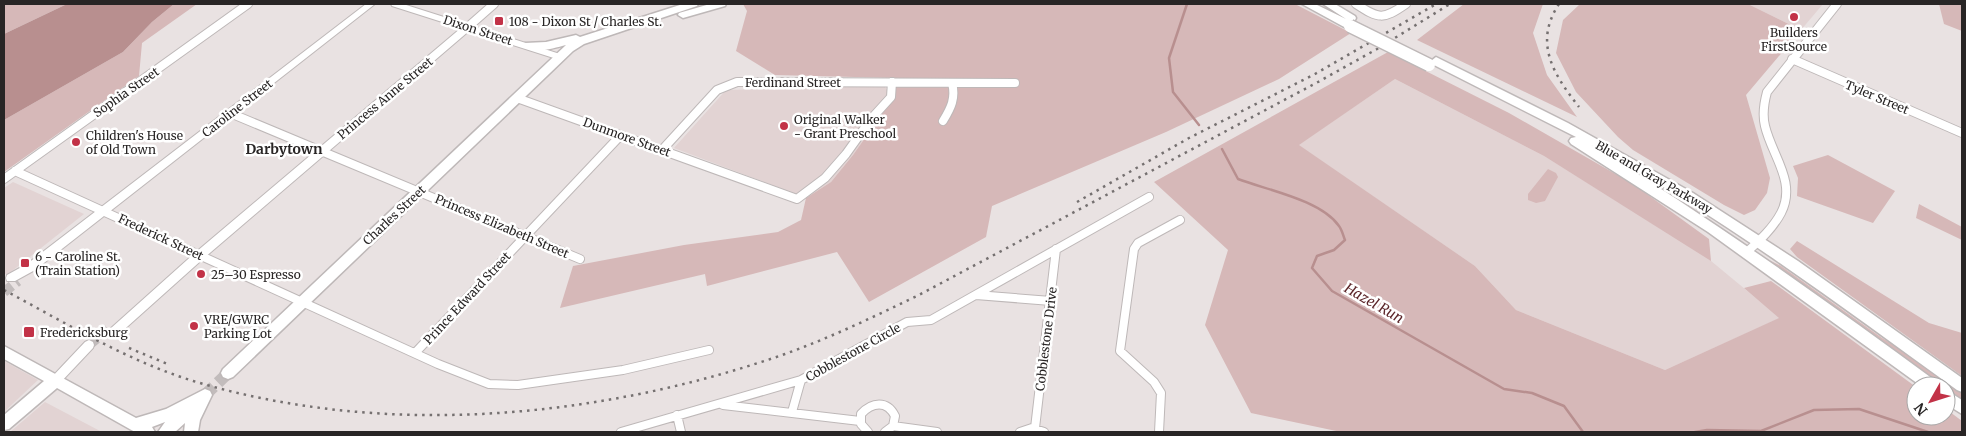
<svg xmlns="http://www.w3.org/2000/svg" width="1966" height="436" font-family="Merriweather,serif">
<style>
.built{fill:#e2d3d3}
.green{fill:#d6b8b8}
.water{fill:#b88f8f}
.lines{fill:none;stroke-linecap:round;stroke-linejoin:round}
.stream{stroke:#b88f8f;stroke-width:2.5}
.tertiary-tunnel{stroke:#c2bcbc;stroke-width:10;stroke-dasharray:10 5;stroke-linecap:butt}
.primary-tunnel{stroke:#c2bcbc;stroke-width:12;stroke-dasharray:12 6;stroke-linecap:butt}
.minor-casing{stroke:#beb8b8;stroke-width:10}
.tertiary-casing{stroke:#beb8b8;stroke-width:2}
.primary-casing{stroke:#beb8b8;stroke-width:3}
.trunk-casing{stroke:#beb8b8;stroke-width:3}
.minor{stroke:#fff;stroke-width:8}
.tertiary{fill:#fff;fill-rule:evenodd}
.primary{fill:#fff;fill-rule:evenodd}
.trunk{fill:#fff;fill-rule:evenodd}
.rail{stroke:#757070;stroke-width:2.5;stroke-dasharray:2.5 5;stroke-linecap:butt}
.trunk-bridge-casing{stroke:#beb8b8;stroke-width:15;stroke-linecap:butt}
.trunk-bridge{stroke:#fff;stroke-width:12}
.poi-dot{fill:#c23247;stroke:#fff;stroke-width:2}
.labels{text-anchor:middle;dominant-baseline:central;stroke-width:5;stroke-linejoin:round;paint-order:stroke}
.poi-label{font-size:12px;fill:#282525;stroke:#fff;text-anchor:start}
.street-label{font-size:12px;fill:#282525;stroke:#fff}
.neighbourhood-label{font-size:14px;font-weight:bold;fill:#282525;stroke:#fff}
.water-label{font-size:14px;font-style:italic;fill:#5d272b;stroke:#fff}
</style>
<rect width="100%" height="100%" fill="#e9e2e2"/>
<path class="built" d="M 1748,4 L 1823,4 L 1801,30 Z
M 1395,79 L 1544,156 L 1705,256 L 1780,318 L 1665,370 L 1516,310 L 1475,266 L 1298,145 Z
M 884,86 L 891,94 L 889,104 L 853,155 L 831,182 L 806,198 L 674,148 L 726,90 Z
M 13,182 L 84,214 L 7,275 L 4,273 L 4,188 Z
M 4,361 L 38,380 L 4,412 Z
M 45,402 L 102,432 L 10,432 Z"/>
<path class="green" d="M 4,4 L 67,4 L 4,34 Z
M 174,4 L 197,4 L 142,43 L 139,76 L 4,172 L 4,120 L 123,52 L 152,22 Z
M 743,4 L 1295,4 L 1351,33 L 1279,79 L 1166,132 L 992,206 L 986,237 L 869,302 L 837,252 L 707,286 L 705,274 L 560,308 L 573,266 L 684,245 L 778,232 L 801,220 L 806,198 L 831,182 L 853,155 L 889,104 L 894,78 L 775,75 L 736,51 L 747,11 Z
M 1464,4 L 1543,4 L 1533,33 L 1547,75 L 1577,117 L 1417,40 Z
M 1580,4 L 1748,4 L 1801,30 L 1746,95 L 1770,178 L 1767,193 L 1755,210 L 1744,215 L 1724,205 L 1633,150 L 1618,137 L 1576,92 L 1556,53 L 1563,20 Z
M 1939,4 L 1962,4 L 1962,31 L 1944,24 Z
M 1388,52 L 1509,113 L 1633,184 L 1709,239 L 1711,261 L 1544,156 L 1395,79 L 1299,145 L 1475,266 L 1516,310 L 1665,370 L 1779,318 L 1744,288 L 1771,281 L 1916,387 L 1916,416 L 1946,416 L 1946,409 L 1962,421 L 1962,432 L 1341,432 L 1251,413 L 1205,325 L 1228,250 L 1154,182 Z
M 1828,155 L 1895,191 L 1873,223 L 1797,196 L 1798,178 L 1793,166 Z
M 1548,169 L 1556,173 L 1558,177 L 1545,201 L 1536,203 L 1528,200 L 1528,194 Z
M 1919,204 L 1962,227 L 1962,240 L 1916,218 Z
M 1797,241 L 1929,323 L 1962,333 L 1962,376 L 1797,257 L 1790,249 Z
M 1769,260 L 1781,266 L 1882,338 L 1915,358 L 1962,392 L 1962,404 L 1946,392 L 1946,386 L 1938,386 Z"/>
<path class="water" d="M 67,4 L 174,4 L 152,22 L 123,52 L 4,120 L 4,34 Z"/>
<g class="lines">
<path class="stream" d="M 1187,4 L 1169,58 L 1173,92 L 1199,125
M 1222,149 L 1238,179 C 1267,190 1321,200 1339,226 C 1342,230 1343,235 1345,240 L 1334,250 L 1317,256 L 1312,268 L 1332,291 L 1504,389 L 1532,393 L 1564,406 L 1583,432
M 1695,432 L 1707,430 L 1761,431 L 1814,410 L 1859,409 L 1928,432"/>
<path class="tertiary-tunnel" d="M 4,292 L 18,281
M 89,345 L 108,329"/>
<path class="primary-tunnel" d="M 205,395 L 228,373"/>
<g class="minor-casing">
<path id="minor" d="M 1356,4 C 1379,19 1383,20 1406,4
M 469,26 L 494,4
M 1792,59 L 1962,133
M 517,98 L 797,199 L 825,178 L 846,154 L 871,119 L 891,97 L 892,82
M 230,113 L 580,259
M 943,121 C 951,108 956,98 952,83
M 662,150 L 717,90 L 737,82 L 1015,83
M 15,171 L 438,364 L 489,384 L 518,385 L 623,370 L 709,350
M 4,179 L 248,4
M 1748,251 C 1760,240 1773,228 1781,213 C 1797,182 1772,156 1765,126 C 1762,114 1764,103 1767,92 L 1837,4
M 976,295 L 1051,301
M 415,353 L 621,135
M 723,405 L 860,421
M 792,412 L 801,380
M 677,415 L 681,432
M 893,426 L 937,432
M 1035,428 L 1056,249
M 621,432 L 801,380 L 907,322 L 931,320 L 1149,197
M 868,432 L 861,424 L 861,414 C 872,402 887,400 895,416 L 893,426 L 885,432
M 1020,432 L 1032,428 L 1044,432
M 1159,432 L 1161,393 L 1154,382 L 1120,351 L 1134,249 L 1138,243 L 1180,220"/>
</g>
<g class="tertiary-casing">
<path id="tertiary" d="M 366,4 L 375,4 L 35,270 L 15,281 L 7,281 L 6,278 L 7,275 L 27,264 Z
M 391,4 L 403,4 L 466,24 L 472,24 L 473,26 L 563,55 L 564,57 L 560,60 L 469,31 L 204,258 L 118,335 L 114,337 L 110,335 L 109,332 L 110,329 L 196,252 L 461,28 L 392,6 Z
M 89,340 L 93,342 L 94,345 L 93,348 L 59,384 L 55,386 L 51,384 L 49,381 L 51,378 L 85,342 Z"/>
</g>
<g class="primary-casing">
<path id="primary" d="M 683,4 L 698,4 L 697,6 L 584,44 L 573,51 L 233,377 L 228,379 L 223,377 L 221,373 L 223,369 L 566,45 C 554,48 533,55 524,46 L 525,43 L 546,42 L 576,35 L 580,37 Z
M 710,4 L 726,4 L 725,6 L 683,18 L 678,15 L 679,13 Z
M 4,346 L 136,418 L 166,409 L 205,389 L 210,391 L 212,395 L 200,420 L 198,432 L 184,432 L 185,423 L 175,432 L 158,432 L 165,422 L 152,427 L 155,432 L 135,432 L 57,388 L 9,429 L 4,430 L 4,415 L 44,381 L 4,359 Z"/>
</g>
<g class="trunk-casing">
<path id="trunk" d="M 1302,4 L 1315,4 L 1346,19 L 1323,4 L 1335,4 L 1355,16 L 1356,18 L 1355,20 L 1348,21 L 1355,26 L 1354,28 L 1346,28 Z
M 1436,57 L 1568,123 L 1693,193 L 1798,261 L 1962,378 L 1962,392 L 1957,390 C 1838,304 1721,216 1591,145 C 1711,218 1824,299 1937,382 L 1939,386 L 1921,386 L 1708,232 L 1571,144 L 1569,141 L 1571,138 L 1576,137 L 1432,64 L 1431,61 Z
M 1946,390 L 1962,400 L 1962,414 L 1946,404 Z"/>
</g>
<use href="#minor" class="minor"/>
<use href="#tertiary" class="tertiary"/>
<use href="#primary" class="primary"/>
<use href="#trunk" class="trunk"/>
<path class="rail" d="M 1559,4 C 1533,43 1554,75 1579,107
M 1077,202 L 1189,138 L 1315,74 L 1436,4
M 4,290 C 64,322 124,359 190,380 C 372,436 577,421 758,363 C 813,346 865,321 917,296 L 1318,82 L 1377,49 L 1450,4
M 129,348 L 170,365"/>
<g class="trunk-bridge-casing">
<path id="trunk-bridge" d="M 1350,26 L 1429,65"/>
</g>
<use href="#trunk-bridge" class="trunk-bridge"/>
</g>
<g class="poi-dot">
<circle cx="1794" cy="17" r="5"/>
<rect x="494" y="16" width="10" height="10" rx="2.5"/>
<circle cx="784" cy="126" r="5"/>
<circle cx="76" cy="142" r="5"/>
<rect x="20" y="258" width="10" height="10" rx="2.5"/>
<circle cx="201" cy="274" r="5"/>
<circle cx="194" cy="326" r="5"/>
<rect x="23" y="326" width="12" height="12" rx="2.5"/>
</g>
<g class="labels">
<g class="poi-label">
<text x="509" y="21">108 - Dixon St / Charles St.</text>
<text x="1794" y="32" text-anchor="middle">Builders<tspan x="1794" dy="14">FirstSource</tspan></text>
<text x="794" y="119">Original Walker<tspan x="794" dy="14">- Grant Preschool</tspan></text>
<text x="86" y="135">Children's House<tspan x="86" dy="14">of Old Town</tspan></text>
<text x="35" y="256">6 - Caroline St.<tspan x="35" dy="14">(Train Station)</tspan></text>
<text x="211" y="274">25–30 Espresso</text>
<text x="204" y="319">VRE/GWRC<tspan x="204" dy="14">Parking Lot</tspan></text>
<text x="40" y="332">Fredericksburg</text>
</g>
<g class="street-label">
<text transform="translate(478 30) rotate(18)">Dixon Street</text>
<text x="793" y="82">Ferdinand Street</text>
<text transform="translate(126 92) rotate(-35)">Sophia Street</text>
<text transform="translate(1877 97) rotate(23)">Tyler Street</text>
<text transform="translate(385 98) rotate(-40)">Princess Anne Street</text>
<text transform="translate(237 108) rotate(-38)">Caroline Street</text>
<text transform="translate(627 137) rotate(20)">Dunmore Street</text>
<text transform="translate(1654 177) rotate(30)">Blue and Gray Parkway</text>
<text transform="translate(394 215) rotate(-43)">Charles Street</text>
<text transform="translate(502 226) rotate(23)">Princess Elizabeth Street</text>
<text transform="translate(161 237) rotate(25)">Frederick Street</text>
<text transform="translate(467 298) rotate(-47)">Prince Edward Street</text>
<text transform="translate(1046 339) rotate(-83)">Cobblestone Drive</text>
<text transform="translate(853 352) rotate(-29)">Cobblestone Circle</text>
</g>
<g class="neighbourhood-label">
<text x="284" y="149">Darbytown</text>
</g>
<g class="water-label">
<text transform="translate(1374 303) rotate(30)">Hazel Run</text>
</g>
</g>
<rect width="1966" height="436" fill="none" stroke="#282525" stroke-width="10"/>
<g transform="translate(1931 401) rotate(231)"><circle r="24" fill="#ffffff" stroke="#a9a8a8"/>
<path d="M0-4L9 19L0 12L-9 19Z" fill="#c23247"/>
<text y="-8" font-size="14" font-weight="bold" text-anchor="middle" fill="#282525">N</text>
</g>
</svg>
